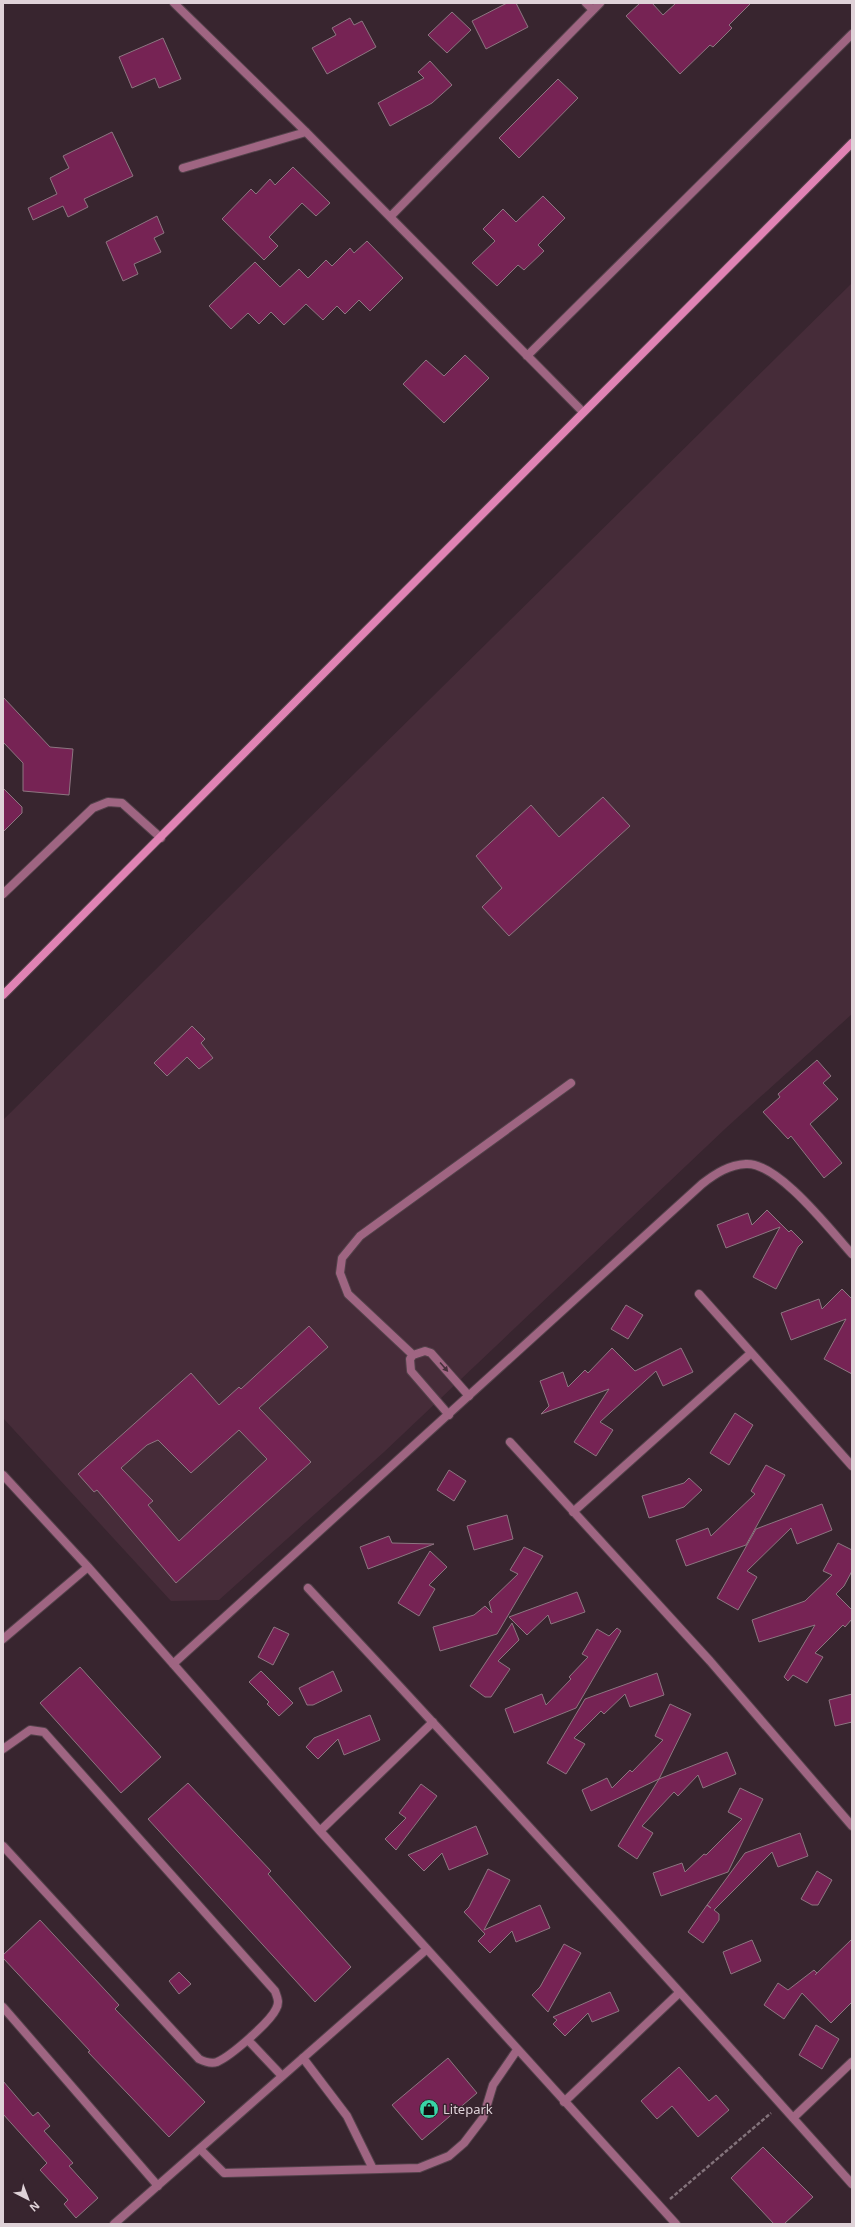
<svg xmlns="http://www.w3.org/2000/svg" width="855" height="2227" font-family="'Noto Sans',sans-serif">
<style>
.built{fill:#462c39}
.building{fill:#762354;stroke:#8d7681;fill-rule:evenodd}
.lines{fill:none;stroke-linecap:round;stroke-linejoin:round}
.lane-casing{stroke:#53414a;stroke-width:10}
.street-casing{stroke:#53414a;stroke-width:10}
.secondary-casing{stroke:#53414a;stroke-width:10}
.path{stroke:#83737b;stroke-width:2.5;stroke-dasharray:4 2;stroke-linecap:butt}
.lane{stroke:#9f6582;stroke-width:8}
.street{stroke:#9f6582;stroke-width:8}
.secondary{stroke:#e083b4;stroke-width:8}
.oneway{fill:#472f3b}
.labels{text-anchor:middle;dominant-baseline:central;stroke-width:3;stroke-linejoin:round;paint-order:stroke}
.poi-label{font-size:13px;fill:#dfd2d8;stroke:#38252f;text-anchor:start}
</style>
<rect width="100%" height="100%" fill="#38252f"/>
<path class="built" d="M 852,283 L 852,1014 L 726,1128 L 384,1452 L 219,1600 L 171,1601 L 3,1418 L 3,1120 Z"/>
<path class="building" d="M 507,3 L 516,3 L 528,27 L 486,49 L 472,21 Z
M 640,3 L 652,3 L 663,15 L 676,3 L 751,3 L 729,25 L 732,28 L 713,47 L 710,45 L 680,74 L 626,16 Z
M 452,12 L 471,30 L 447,53 L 428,35 Z
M 350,18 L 354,25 L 362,21 L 376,47 L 327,74 L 312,48 L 336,35 L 332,28 Z
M 163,38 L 181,79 L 159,88 L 155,78 L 132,88 L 119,57 Z
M 430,61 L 452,85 L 432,103 L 390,126 L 378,103 L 424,78 L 418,72 Z
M 558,79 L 578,98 L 519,158 L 499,138 Z
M 112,132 L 133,176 L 84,199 L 88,207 L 68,217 L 63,206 L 33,220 L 28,208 L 57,194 L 50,178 L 69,168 L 63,156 Z
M 293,167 L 330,203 L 316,216 L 302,203 L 269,237 L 278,246 L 264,260 L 222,219 L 251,189 L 256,194 L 270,179 L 275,185 Z
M 543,196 L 565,218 L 538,245 L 544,251 L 524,270 L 518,265 L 497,286 L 472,263 L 495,241 L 483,229 L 503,209 L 516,222 Z
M 157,216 L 164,233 L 154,238 L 161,252 L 134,264 L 138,274 L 123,281 L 106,242 Z
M 367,241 L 403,278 L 370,311 L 359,300 L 345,314 L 337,306 L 323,320 L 306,304 L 284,325 L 271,312 L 259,324 L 248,313 L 231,329 L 209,306 L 255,262 L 280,287 L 299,269 L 308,278 L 326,260 L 332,266 L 350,248 L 354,253 Z
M 465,355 L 489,378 L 444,423 L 403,384 L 426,360 L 444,376 Z
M 3,697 L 50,747 L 73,749 L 69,795 L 23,791 L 23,763 L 3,742 Z
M 3,788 L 22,807 L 22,813 L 3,832 Z
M 603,797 L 630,826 L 509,936 L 482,907 L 502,888 L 476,856 L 531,805 L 559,837 Z
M 192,1026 L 205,1039 L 201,1043 L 213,1058 L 199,1069 L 187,1057 L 167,1076 L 154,1063 Z
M 817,1060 L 831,1076 L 823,1083 L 838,1099 L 810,1124 L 842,1163 L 824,1178 L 791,1136 L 788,1139 L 763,1112 L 780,1097 L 778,1094 Z
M 767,1210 L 789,1232 L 791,1230 L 803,1242 L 798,1247 L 776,1289 L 753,1277 L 780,1227 L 726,1248 L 717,1225 L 748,1213 L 752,1225 Z
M 842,1289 L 852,1299 L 852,1374 L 824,1359 L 846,1319 L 791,1340 L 781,1313 L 819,1299 L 822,1309 Z
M 626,1305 L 643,1315 L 628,1339 L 611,1329 Z
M 309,1326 L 328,1347 L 259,1408 L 311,1462 L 176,1583 L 97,1490 L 94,1492 L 78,1474 L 191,1373 L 219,1405 L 239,1387 L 241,1389 ZM 239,1430 L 267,1459 L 179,1541 L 148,1505 L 153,1501 L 121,1468 L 147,1445 L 158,1440 L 191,1473 Z
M 612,1348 L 635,1371 L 681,1348 L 693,1372 L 663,1386 L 656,1371 L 600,1422 L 613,1430 L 596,1456 L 574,1442 L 609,1389 L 541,1414 L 549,1406 L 540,1381 L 563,1372 L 568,1387 L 585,1370 L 588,1373 Z
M 735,1413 L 753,1425 L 729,1465 L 710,1453 Z
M 766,1465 L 785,1475 L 746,1545 L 686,1566 L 676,1540 L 708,1528 L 711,1536 L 755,1494 L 751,1491 Z
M 449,1470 L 466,1481 L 454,1501 L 437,1490 Z
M 689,1478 L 702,1490 L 684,1507 L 649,1518 L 642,1496 L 684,1483 Z
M 822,1504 L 832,1530 L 797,1544 L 791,1528 L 747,1571 L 757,1577 L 738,1610 L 717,1598 L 756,1529 Z
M 507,1515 L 513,1539 L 474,1550 L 467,1526 Z
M 389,1536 L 392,1543 L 434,1544 L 368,1569 L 360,1547 Z
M 838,1543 L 852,1550 L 852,1571 L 844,1586 L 836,1594 L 852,1610 L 852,1619 L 845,1627 L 843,1625 L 815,1653 L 823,1657 L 807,1683 L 793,1675 L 788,1681 L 784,1677 L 815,1625 L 759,1642 L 752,1620 L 805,1601 L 832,1575 L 823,1571 Z
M 524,1547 L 543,1556 L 497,1634 L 440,1651 L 433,1627 L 474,1615 L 485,1606 L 492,1613 L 489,1602 L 518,1574 L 510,1570 Z
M 430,1551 L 447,1567 L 429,1585 L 435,1589 L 419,1616 L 398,1603 Z
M 577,1592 L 585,1612 L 551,1624 L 548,1615 L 527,1635 L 509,1617 Z
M 512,1623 L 519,1640 L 498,1661 L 510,1669 L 491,1697 L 485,1697 L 470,1686 Z
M 274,1627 L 289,1634 L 273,1665 L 258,1657 Z
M 617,1628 L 621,1631 L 576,1708 L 514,1733 L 505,1709 L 542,1694 L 546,1705 L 571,1679 L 569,1677 L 588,1657 L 582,1654 L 597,1629 L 609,1636 Z
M 80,1667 L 161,1757 L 121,1793 L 40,1703 Z
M 261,1671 L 293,1703 L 279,1716 L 267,1704 L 269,1702 L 249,1682 Z
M 333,1671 L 342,1691 L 313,1705 L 307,1705 L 299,1688 Z
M 657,1673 L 664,1695 L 630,1707 L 625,1694 L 604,1714 L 601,1711 L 574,1738 L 585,1744 L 566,1774 L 547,1763 L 585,1699 Z
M 852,1694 L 852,1722 L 835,1726 L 829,1700 Z
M 670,1704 L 691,1714 L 659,1779 L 591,1811 L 582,1790 L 607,1778 L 612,1788 L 630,1770 L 632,1772 L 663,1740 L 655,1736 Z
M 370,1715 L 380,1740 L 344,1755 L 338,1739 L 318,1759 L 306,1747 L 314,1738 Z
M 727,1752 L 736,1774 L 703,1788 L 698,1775 L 678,1796 L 674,1792 L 642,1826 L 653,1833 L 637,1859 L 618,1846 L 659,1779 Z
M 188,1783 L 271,1871 L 268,1874 L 351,1967 L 315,2002 L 148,1819 Z
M 421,1784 L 437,1796 L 396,1850 L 385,1839 L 406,1818 L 399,1813 Z
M 740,1788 L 763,1799 L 728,1872 L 661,1896 L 653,1873 L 682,1863 L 685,1872 L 704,1854 L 706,1855 L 742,1819 L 728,1812 Z
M 476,1826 L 488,1854 L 449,1870 L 442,1853 L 424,1871 L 408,1855 Z
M 800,1833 L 808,1856 L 778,1867 L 772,1852 L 714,1910 L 719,1914 L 719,1920 L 703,1943 L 688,1932 L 707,1905 L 711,1908 L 707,1905 L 745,1853 Z
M 488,1869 L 510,1880 L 484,1930 L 540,1905 L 550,1928 L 516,1942 L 512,1931 L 490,1953 L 478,1941 L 485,1934 L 464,1912 L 469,1907 Z
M 817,1871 L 832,1880 L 818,1905 L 812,1905 L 801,1899 Z
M 40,1920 L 119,2005 L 115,2009 L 205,2102 L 169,2137 L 88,2052 L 90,2051 L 3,1958 L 3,1955 Z
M 852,1939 L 852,2002 L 831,2023 L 802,1993 L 784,2019 L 764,2005 L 778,1983 L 788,1990 L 814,1970 L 817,1973 L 815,1975 Z
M 752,1940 L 761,1961 L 731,1974 L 723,1952 Z
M 564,1944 L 581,1953 L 548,2012 L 532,1995 L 540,1987 Z
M 179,1972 L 191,1984 L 179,1994 L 169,1981 Z
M 610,1992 L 619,2011 L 592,2022 L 588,2013 L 565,2036 L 553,2024 L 557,2020 L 553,2017 Z
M 816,2025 L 839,2039 L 822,2069 L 799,2055 Z
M 448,2058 L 477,2093 L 422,2140 L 392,2105 Z
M 679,2067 L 709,2101 L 716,2095 L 729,2110 L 698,2137 L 672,2106 L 657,2119 L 641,2101 Z
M 3,2081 L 33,2116 L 38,2112 L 50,2126 L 44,2131 L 73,2163 L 69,2166 L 98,2198 L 76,2218 L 64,2204 L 68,2200 L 40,2170 L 47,2163 L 3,2114 Z
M 763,2147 L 813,2197 L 784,2224 L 774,2224 L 731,2178 Z"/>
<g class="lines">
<g class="lane-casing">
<path id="lane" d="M 413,1355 L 348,1294 L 340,1273 L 342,1258 L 360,1236 L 571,1083
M 449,1415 L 411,1371 L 410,1359 L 413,1355 L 425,1351 L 431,1353 L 469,1396
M 303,2058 L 347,2116 L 373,2169
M 200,2149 L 224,2173 L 419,2168 L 449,2156 L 464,2143 L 483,2118 L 493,2085 L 517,2050"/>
</g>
<g class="street-casing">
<path id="street" d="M 174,3 L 306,132 L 583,412
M 586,3 L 593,10
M 183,168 L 306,132
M 390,217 L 600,3
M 527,356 L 852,34
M 3,894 L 93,808 L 108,802 L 122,803 L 161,838
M 699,1294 L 852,1466
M 510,1442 L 710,1661 L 852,1826
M 3,1475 L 88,1567 L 320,1831 L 676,2224
M 573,1512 L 751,1353
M 308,1588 C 492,1785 673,1983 852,2184
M 3,1639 L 88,1567
M 173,1664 L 702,1184 C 716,1173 729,1165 746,1164 C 778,1162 831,1231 852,1254
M 3,1749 L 30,1730 L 44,1732 L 275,1991 C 277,1997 280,2002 276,2009 C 270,2022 231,2056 217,2062 C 211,2064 205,2062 199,2059 L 3,1846
M 320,1831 L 433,1722
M 3,2007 L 158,2186
M 248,2040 L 282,2076
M 564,2102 L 679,1993
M 793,2118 L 852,2062
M 114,2224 L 427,1949"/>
</g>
<g class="secondary-casing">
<path id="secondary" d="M 3,995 L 852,143"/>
</g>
<path class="path" d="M 670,2199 L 771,2113"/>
<use href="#lane" class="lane"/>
<use href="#street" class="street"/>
<use href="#secondary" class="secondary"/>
</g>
<defs><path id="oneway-solid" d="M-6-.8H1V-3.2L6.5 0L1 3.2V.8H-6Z"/></defs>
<use class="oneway" href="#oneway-solid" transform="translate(444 1367) rotate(49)"/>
<defs>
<g id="shop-disc" transform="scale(1)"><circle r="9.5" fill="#38d4a6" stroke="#38252f"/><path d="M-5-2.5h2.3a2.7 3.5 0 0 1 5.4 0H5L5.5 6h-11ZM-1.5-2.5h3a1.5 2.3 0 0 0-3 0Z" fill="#111"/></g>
</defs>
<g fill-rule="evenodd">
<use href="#shop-disc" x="429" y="2109"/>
</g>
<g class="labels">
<g class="poi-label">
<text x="443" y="2109">Litepark</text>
</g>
</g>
<rect width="855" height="2227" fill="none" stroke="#dfd2d8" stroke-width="8"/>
<g transform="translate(28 2199) rotate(138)" stroke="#38252f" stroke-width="3" paint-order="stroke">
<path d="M0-3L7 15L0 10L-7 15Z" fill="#dfd2d8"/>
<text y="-6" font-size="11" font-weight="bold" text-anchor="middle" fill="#dfd2d8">N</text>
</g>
</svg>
